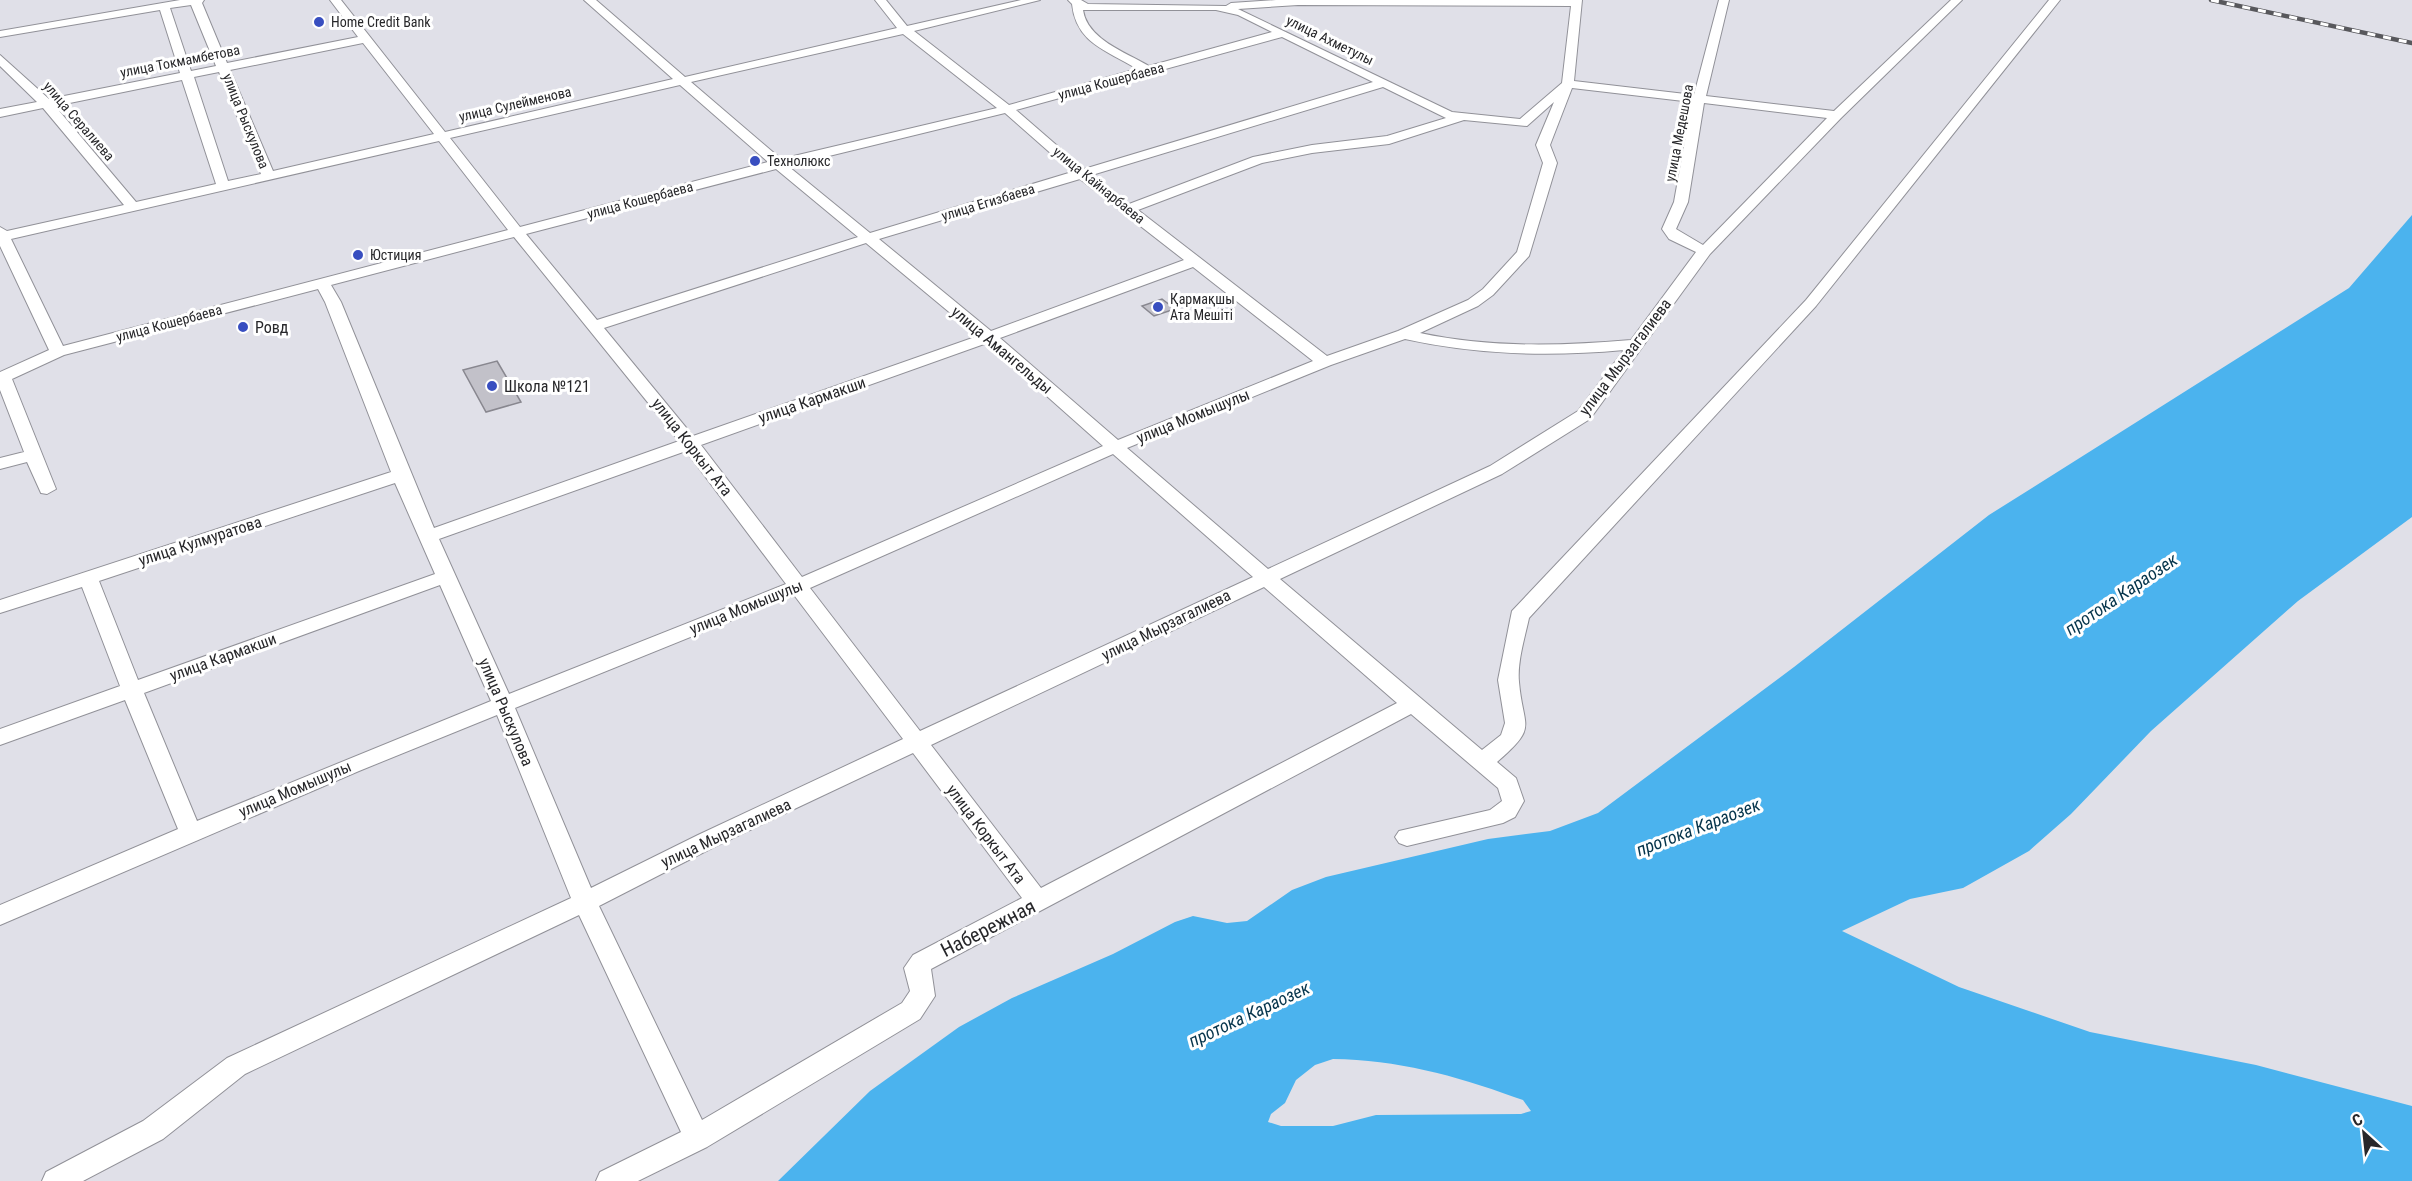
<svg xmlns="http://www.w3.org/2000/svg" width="2412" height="1181" font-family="'Roboto Condensed',sans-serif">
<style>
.water{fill:#4bb3ee;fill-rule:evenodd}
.building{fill:#c2c1c9;stroke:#88878f;stroke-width:1.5}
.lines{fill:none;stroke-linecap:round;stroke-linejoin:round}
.street-casing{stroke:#919198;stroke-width:2}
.street{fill:#fff;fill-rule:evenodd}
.rail-casing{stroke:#58585c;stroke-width:4.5}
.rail{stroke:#fff;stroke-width:3;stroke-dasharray:8;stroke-linecap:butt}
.poi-dot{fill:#384ec0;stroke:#fff;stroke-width:2}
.labels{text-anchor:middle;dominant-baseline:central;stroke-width:6;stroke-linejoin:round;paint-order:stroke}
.far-poi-label{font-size:14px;fill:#27272a;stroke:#fff;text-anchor:start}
.far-street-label{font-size:14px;fill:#27272a;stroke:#fff}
.poi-label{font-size:16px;fill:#27272a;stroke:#fff;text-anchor:start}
.street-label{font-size:16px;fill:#27272a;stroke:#fff}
.water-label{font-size:18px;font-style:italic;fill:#05344b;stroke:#fff}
.near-street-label{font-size:20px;fill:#27272a;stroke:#fff}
</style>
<rect width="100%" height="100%" fill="#e0e0e8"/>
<path class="water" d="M 2412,215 L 2412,517 L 2298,601 L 2151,731 L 2071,814 L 2029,851 L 1963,888 L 1910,899 L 1842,931 L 1959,987 L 2090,1032 L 2256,1065 L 2412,1106 L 2412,1181 L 778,1181 L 870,1091 L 959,1027 L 1012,998 L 1113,954 L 1175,922 L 1193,916 L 1227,923 L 1247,921 L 1292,890 L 1326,877 L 1488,839 L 1550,831 L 1598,813 L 1794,667 L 1989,515 L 2349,288 ZM 1333,1059 C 1397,1060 1454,1075 1514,1097 L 1523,1100 L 1531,1111 L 1521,1114 L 1376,1115 L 1333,1126 L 1281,1126 L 1268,1122 L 1271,1114 L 1285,1103 L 1296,1080 L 1315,1065 Z"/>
<path class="building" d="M 1162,299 L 1175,309 L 1154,316 L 1142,306 Z
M 497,361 L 521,402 L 486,412 L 463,370 Z"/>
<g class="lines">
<g class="street-casing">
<path id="street" d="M 180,0 L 204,0 L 202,3 L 227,63 L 358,37 L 330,0 L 341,0 L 445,132 L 673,79 L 584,0 L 596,0 L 685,77 L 897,28 L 875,0 L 886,0 L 907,26 L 1021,0 L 1040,0 L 914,31 L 1009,105 L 1137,69 C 1106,50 1076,43 1072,4 L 1068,0 L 1081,0 L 1088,4 L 1226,6 L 1231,3 L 1276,0 L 1582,0 L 1574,81 L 1694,95 L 1719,0 L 1729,0 L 1706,96 L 1834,111 L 1951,0 L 1962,0 L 1841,118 L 1710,254 L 1590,419 L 1502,474 L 1280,579 L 1482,750 L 1501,735 L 1505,723 L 1498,680 L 1512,611 L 1806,300 L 2049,0 L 2060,0 L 1816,306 L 1529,618 C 1525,637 1517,662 1519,682 C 1523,729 1539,726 1497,762 L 1516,778 L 1524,801 L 1515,817 L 1503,823 L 1407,846 L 1399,843 L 1395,837 L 1399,831 L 1490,810 L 1502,801 L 1498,788 L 1411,714 L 931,969 L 935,996 L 920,1019 L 707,1147 L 638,1181 L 596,1181 L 600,1172 L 681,1132 L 579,915 L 245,1074 L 163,1139 L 83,1181 L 42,1181 L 46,1172 L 143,1121 L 227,1058 L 571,898 L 497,715 L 359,771 L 0,925 L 0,905 L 178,829 L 125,700 L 0,745 L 0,729 L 120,686 L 82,587 L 0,613 L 0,600 L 391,472 L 325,302 L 318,289 L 64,355 L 12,379 L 56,489 L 47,494 L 41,493 L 27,462 L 0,469 L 0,458 L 24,452 L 0,390 L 0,372 L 49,350 L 0,246 L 0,227 L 7,231 L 124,205 L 43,108 L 0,117 L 0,109 L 37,102 L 0,66 L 0,55 L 49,99 L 180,73 L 160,10 L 0,37 L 0,31 ZM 191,5 L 216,66 L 191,71 L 170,8 ZM 1298,5 L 1571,6 L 1562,83 L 1520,119 L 1452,112 L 1238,9 ZM 1083,10 L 1216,10 L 1238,15 L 1272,32 L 1149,66 C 1125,52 1087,39 1083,10 ZM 903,34 L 997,108 L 781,159 L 691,82 ZM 1282,37 L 1373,82 L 1084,169 L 1016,110 ZM 363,43 L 434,134 L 273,171 L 230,70 ZM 219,72 L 261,174 L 228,181 L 194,77 ZM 182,80 L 216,184 L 136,202 L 55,106 ZM 680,85 L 768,162 L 520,227 L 450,138 ZM 1383,87 L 1446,118 L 1387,136 L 1312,145 L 1253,157 L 1129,204 L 1092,175 ZM 1572,88 L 1692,102 L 1674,202 L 1662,229 L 1669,239 L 1696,252 L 1631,340 C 1561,346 1490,348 1420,333 L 1478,306 L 1493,295 L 1529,256 L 1557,163 L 1550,145 ZM 1554,102 L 1536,145 L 1543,163 L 1517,252 L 1483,289 L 1468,300 L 1398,331 L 1327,356 L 1138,210 L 1262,163 L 1312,153 L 1389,144 L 1464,120 L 1527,126 ZM 1704,103 L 1827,118 L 1703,245 L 1676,229 L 1688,202 ZM 1005,113 L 1072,172 L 870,233 L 788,166 ZM 439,141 L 508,230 L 63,346 L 11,239 ZM 776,169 L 858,237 L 597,320 L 526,234 ZM 1080,179 L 1184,260 L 991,331 L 879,239 ZM 514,237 L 679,441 L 434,528 L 341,302 L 331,285 ZM 866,243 L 978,336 L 693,436 L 604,328 ZM 1193,267 L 1313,361 L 1118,440 L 1000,338 ZM 1405,339 C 1479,355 1548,357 1624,350 L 1578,411 L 1490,466 L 1268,569 L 1127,448 L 1331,365 ZM 987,343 L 1103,446 L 802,577 L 701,445 ZM 686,451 L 786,584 L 509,694 L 439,539 ZM 1113,454 L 1253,577 L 920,731 L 810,588 ZM 395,483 L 435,574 L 138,680 L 99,581 ZM 440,585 L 491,701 L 197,821 L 144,693 ZM 1264,587 L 1397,703 L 1041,888 L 931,745 ZM 794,595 L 903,739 L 698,835 L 591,888 L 515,708 ZM 913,753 L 1022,898 L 913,955 L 904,968 L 910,991 L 902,1003 L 702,1120 L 599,906 L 714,847 Z"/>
</g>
<use href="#street" class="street"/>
<g class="rail-casing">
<path id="rail" d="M 2211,0 L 2412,43"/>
</g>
<use href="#rail" class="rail"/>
</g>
<g class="poi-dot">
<circle cx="319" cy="22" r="6"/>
<circle cx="755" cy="161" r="6"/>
<circle cx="358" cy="255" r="6"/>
<circle cx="1158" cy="307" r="6"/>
<circle cx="243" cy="327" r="6"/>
<circle cx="492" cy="386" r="6"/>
</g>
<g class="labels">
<g class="far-poi-label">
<text x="331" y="22">Home Credit Bank</text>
<text x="767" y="161">Технолюкс</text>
<text x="370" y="255">Юстиция</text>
<text x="1170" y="299">Қармақшы<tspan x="1170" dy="16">Ата Мешіті</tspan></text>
</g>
<g class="far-street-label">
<text transform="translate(1330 40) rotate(26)">улица Ахметулы</text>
<text transform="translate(180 61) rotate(-11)">улица Токмамбетова</text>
<text transform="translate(1111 81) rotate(-15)">улица Кошербаева</text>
<text transform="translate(515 104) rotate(-13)">улица Сулейменова</text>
<text transform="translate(79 121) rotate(49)">улица Сералиева</text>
<text transform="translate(246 121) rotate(68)">улица Рыскулова</text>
<text transform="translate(1679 133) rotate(-79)">улица Медешова</text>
<text transform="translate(1099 185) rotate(39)">улица Кайнарбаева</text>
<text transform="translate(640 200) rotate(-15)">улица Кошербаева</text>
<text transform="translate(988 202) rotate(-17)">улица Егизбаева</text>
<text transform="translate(169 323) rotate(-15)">улица Кошербаева</text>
</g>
<g class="poi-label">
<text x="255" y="327">Ровд</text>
<text x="504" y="386">Школа №121</text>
</g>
<g class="street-label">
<text transform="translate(1002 350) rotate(40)">улица Амангельды</text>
<text transform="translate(1625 357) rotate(-53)">улица Мырзагалиева</text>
<text transform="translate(812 400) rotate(-19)">улица Кармакши</text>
<text transform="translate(1193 416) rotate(-22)">улица Момышулы</text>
<text transform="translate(692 447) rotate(52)">улица Коркыт Ата</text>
<text transform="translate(200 541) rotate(-18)">улица Кулмуратова</text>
<text transform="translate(746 607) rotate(-22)">улица Момышулы</text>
<text transform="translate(1166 625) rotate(-26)">улица Мырзагалиева</text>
<text transform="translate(223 657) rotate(-20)">улица Кармакши</text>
<text transform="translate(506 712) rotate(67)">улица Рыскулова</text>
<text transform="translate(295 789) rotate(-23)">улица Момышулы</text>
<text transform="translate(726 833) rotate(-25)">улица Мырзагалиева</text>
<text transform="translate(986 834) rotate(53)">улица Коркыт Ата</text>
</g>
<g class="water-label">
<text transform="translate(2121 594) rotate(-34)">протока Караозек</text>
<text transform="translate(1698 827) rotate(-21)">протока Караозек</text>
<text transform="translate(1249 1014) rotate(-25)">протока Караозек</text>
</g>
<g class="near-street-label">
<text transform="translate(988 928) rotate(-27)">Набережная</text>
</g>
</g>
<g transform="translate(2364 1133) rotate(333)" stroke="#ffffff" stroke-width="4.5" paint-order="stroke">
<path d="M0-4.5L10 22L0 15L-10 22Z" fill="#27272a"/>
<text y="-9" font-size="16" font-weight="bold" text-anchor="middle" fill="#27272a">С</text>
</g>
</svg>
